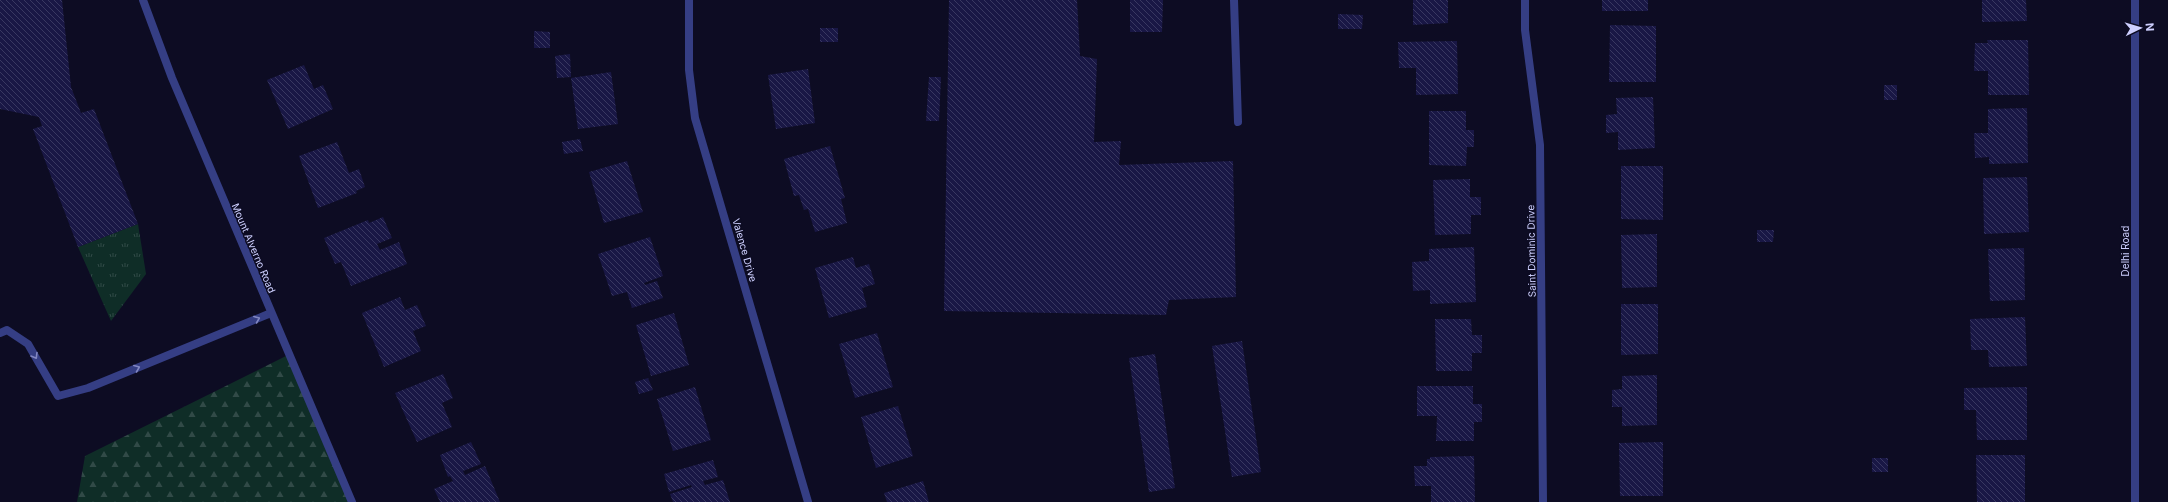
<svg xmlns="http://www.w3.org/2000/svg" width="2168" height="502" font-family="Inter,sans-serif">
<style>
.grass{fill:url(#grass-tufts)}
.forest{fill:url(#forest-firs)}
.building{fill:url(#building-back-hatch)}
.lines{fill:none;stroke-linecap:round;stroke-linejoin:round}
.service{stroke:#353e84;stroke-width:8}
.minor{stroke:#353e84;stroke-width:8}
.tertiary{stroke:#353e84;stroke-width:8}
.oneway{stroke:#8287c2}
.labels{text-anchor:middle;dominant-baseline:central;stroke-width:3;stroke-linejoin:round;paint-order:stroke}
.street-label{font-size:10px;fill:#ced0ff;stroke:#0d0c23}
</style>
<defs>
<pattern id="grass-tufts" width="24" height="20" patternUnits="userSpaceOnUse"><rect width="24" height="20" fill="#0f2d27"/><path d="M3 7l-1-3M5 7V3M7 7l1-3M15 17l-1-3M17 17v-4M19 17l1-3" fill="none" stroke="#314a47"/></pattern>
<pattern id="forest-firs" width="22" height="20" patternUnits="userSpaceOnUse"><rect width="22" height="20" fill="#0f2d27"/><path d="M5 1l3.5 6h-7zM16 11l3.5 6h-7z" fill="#314a47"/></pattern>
<pattern id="building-back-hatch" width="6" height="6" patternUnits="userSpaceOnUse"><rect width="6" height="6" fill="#191745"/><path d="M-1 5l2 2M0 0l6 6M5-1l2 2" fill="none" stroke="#393861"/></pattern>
</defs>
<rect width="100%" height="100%" fill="#0d0c23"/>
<path class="grass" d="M 138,224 L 146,274 L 111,321 L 78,247 Z"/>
<path class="forest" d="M 290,354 L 352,502 L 77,502 L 85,456 Z"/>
<path class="building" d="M 0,0 L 62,0 L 71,87 L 81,113 L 94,109 L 138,224 L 78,247 L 33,129 L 42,126 L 39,117 L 0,109 Z
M 949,0 L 1077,0 L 1080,56 L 1097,59 L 1094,142 L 1121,141 L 1119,165 L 1233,161 L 1236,297 L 1169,300 L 1166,315 L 944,311 Z
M 1130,0 L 1163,0 L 1162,32 L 1130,32 Z
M 1413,0 L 1448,0 L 1448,23 L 1413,25 Z
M 1602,0 L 1648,0 L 1648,11 L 1602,11 Z
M 1982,0 L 2026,0 L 2027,21 L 1982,22 Z
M 1338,14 L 1363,15 L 1362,29 L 1338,29 Z
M 1610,25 L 1656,26 L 1656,82 L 1609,82 Z
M 820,28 L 838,28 L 838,42 L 820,42 Z
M 534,31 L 550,32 L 550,48 L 534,48 Z
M 1987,40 L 2028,40 L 2029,95 L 1988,95 L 1988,71 L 1974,71 L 1975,43 L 1988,43 Z
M 1457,41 L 1458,94 L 1416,95 L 1416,68 L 1399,68 L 1398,42 Z
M 570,54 L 571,77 L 557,78 L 555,56 Z
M 304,65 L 314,89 L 323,85 L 333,109 L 288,129 L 267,80 Z
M 808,69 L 815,123 L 776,129 L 768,75 Z
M 611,72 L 618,124 L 578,129 L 571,78 Z
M 929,77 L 941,77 L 939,121 L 926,121 Z
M 1884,85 L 1897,85 L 1897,100 L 1884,100 Z
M 1653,97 L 1655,148 L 1618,150 L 1618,132 L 1606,133 L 1606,115 L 1617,114 L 1616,98 Z
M 2027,108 L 2028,163 L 1989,164 L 1989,157 L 1975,158 L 1974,133 L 1988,133 L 1988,109 Z
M 1429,111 L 1466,111 L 1466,130 L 1474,130 L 1474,147 L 1467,147 L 1466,166 L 1429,165 Z
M 580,139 L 583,151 L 564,154 L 562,142 Z
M 337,142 L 349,173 L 359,169 L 365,187 L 356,191 L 357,193 L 318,208 L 299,156 Z
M 830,146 L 845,198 L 841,199 L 847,223 L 815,232 L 808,209 L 804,210 L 799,195 L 794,196 L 784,159 Z
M 627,161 L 643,212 L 604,223 L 589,172 Z
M 1621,166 L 1663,166 L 1663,220 L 1621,219 Z
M 2027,177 L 2029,232 L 1984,234 L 1983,178 Z
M 1470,179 L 1470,197 L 1481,197 L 1481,215 L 1471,215 L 1471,234 L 1435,235 L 1433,180 Z
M 383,217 L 392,238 L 377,244 L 380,250 L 399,242 L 407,264 L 351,286 L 341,262 L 335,264 L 324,238 L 368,220 L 369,223 Z
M 1757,230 L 1774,230 L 1773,242 L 1757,242 Z
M 1657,234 L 1657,287 L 1622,288 L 1621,235 Z
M 650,237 L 663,276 L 644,283 L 645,285 L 657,281 L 663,298 L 632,308 L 627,292 L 612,296 L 598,254 Z
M 1474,247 L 1476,302 L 1430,304 L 1430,290 L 1413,291 L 1412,262 L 1429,261 L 1429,249 Z
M 2024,248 L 2025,300 L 1990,301 L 1988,249 Z
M 853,257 L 856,268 L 869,264 L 875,284 L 862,288 L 867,307 L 829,318 L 815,268 Z
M 400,297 L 405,310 L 417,305 L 426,326 L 413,331 L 421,351 L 384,367 L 362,313 Z
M 1621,304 L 1658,304 L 1658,354 L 1621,355 Z
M 674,313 L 689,365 L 651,376 L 636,325 Z
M 2025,317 L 2027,366 L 1989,367 L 1988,350 L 1971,350 L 1970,319 Z
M 1435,319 L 1471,319 L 1472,335 L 1482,335 L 1482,353 L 1472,353 L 1472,371 L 1436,371 Z
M 877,333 L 893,387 L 855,398 L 839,344 Z
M 1242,341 L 1261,472 L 1232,477 L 1212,346 Z
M 1155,354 L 1175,488 L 1149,492 L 1129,358 Z
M 443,374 L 453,398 L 442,403 L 452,427 L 417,442 L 395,393 Z
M 1657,375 L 1657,425 L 1622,426 L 1622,407 L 1612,407 L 1612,390 L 1622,389 L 1622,376 Z
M 648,378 L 653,390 L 639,394 L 635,382 Z
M 1417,386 L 1473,386 L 1473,404 L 1482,404 L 1482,422 L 1474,422 L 1474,441 L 1436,441 L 1437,416 L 1417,416 Z
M 695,387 L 711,440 L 673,451 L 657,399 Z
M 2027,387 L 2027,440 L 1977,440 L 1976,410 L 1964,410 L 1964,388 Z
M 898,406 L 913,456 L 876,468 L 861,417 Z
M 471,442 L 481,464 L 463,471 L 465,475 L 485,466 L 500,502 L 440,502 L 434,489 L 453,481 L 450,476 L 448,477 L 440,455 Z
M 1663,442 L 1663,496 L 1620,496 L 1619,443 Z
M 1976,455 L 2025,455 L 2025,502 L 1977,502 Z
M 1474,456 L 1475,502 L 1431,502 L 1431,486 L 1415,486 L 1414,466 L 1427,466 L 1427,459 L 1430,459 L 1430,457 Z
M 1872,458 L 1888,458 L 1888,472 L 1872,472 Z
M 713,460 L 718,477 L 703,481 L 705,485 L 723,480 L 730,502 L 673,502 L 670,494 L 692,487 L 691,485 L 669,492 L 664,474 Z
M 923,481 L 929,502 L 887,502 L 884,493 Z"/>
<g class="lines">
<path class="service" d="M 1234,0 L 1238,122
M 0,333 L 7,330 L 28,344 L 58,396 L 88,388 L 271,313"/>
<path class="minor" d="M 689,0 L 689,70 L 695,118 L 808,502
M 1525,0 L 1525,30 L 1540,145 L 1543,502"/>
<path class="tertiary" d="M 143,0 L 172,78 L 352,502
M 2135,502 L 2135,0"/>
</g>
<defs><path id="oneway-chevron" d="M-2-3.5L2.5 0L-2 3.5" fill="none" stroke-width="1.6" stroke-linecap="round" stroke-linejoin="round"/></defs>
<g class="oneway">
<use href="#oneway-chevron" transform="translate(257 319) rotate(-22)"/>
<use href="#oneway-chevron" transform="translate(35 356) rotate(59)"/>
<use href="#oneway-chevron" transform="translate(137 368) rotate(-22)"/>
</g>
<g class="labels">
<g class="street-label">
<text transform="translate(254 248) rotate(67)">Mount Alverno Road</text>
<text transform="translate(745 250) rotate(74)">Valence Drive</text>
<text transform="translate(1531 251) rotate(-91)">Saint Dominic Drive</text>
<text transform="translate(2125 251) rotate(-90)">Delhi Road</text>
</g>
</g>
<g transform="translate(2140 28) rotate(85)" stroke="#0d0c23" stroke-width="3" paint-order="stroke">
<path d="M0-3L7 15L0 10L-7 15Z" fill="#ced0ff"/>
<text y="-6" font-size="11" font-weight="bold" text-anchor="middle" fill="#ced0ff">N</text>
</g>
</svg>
